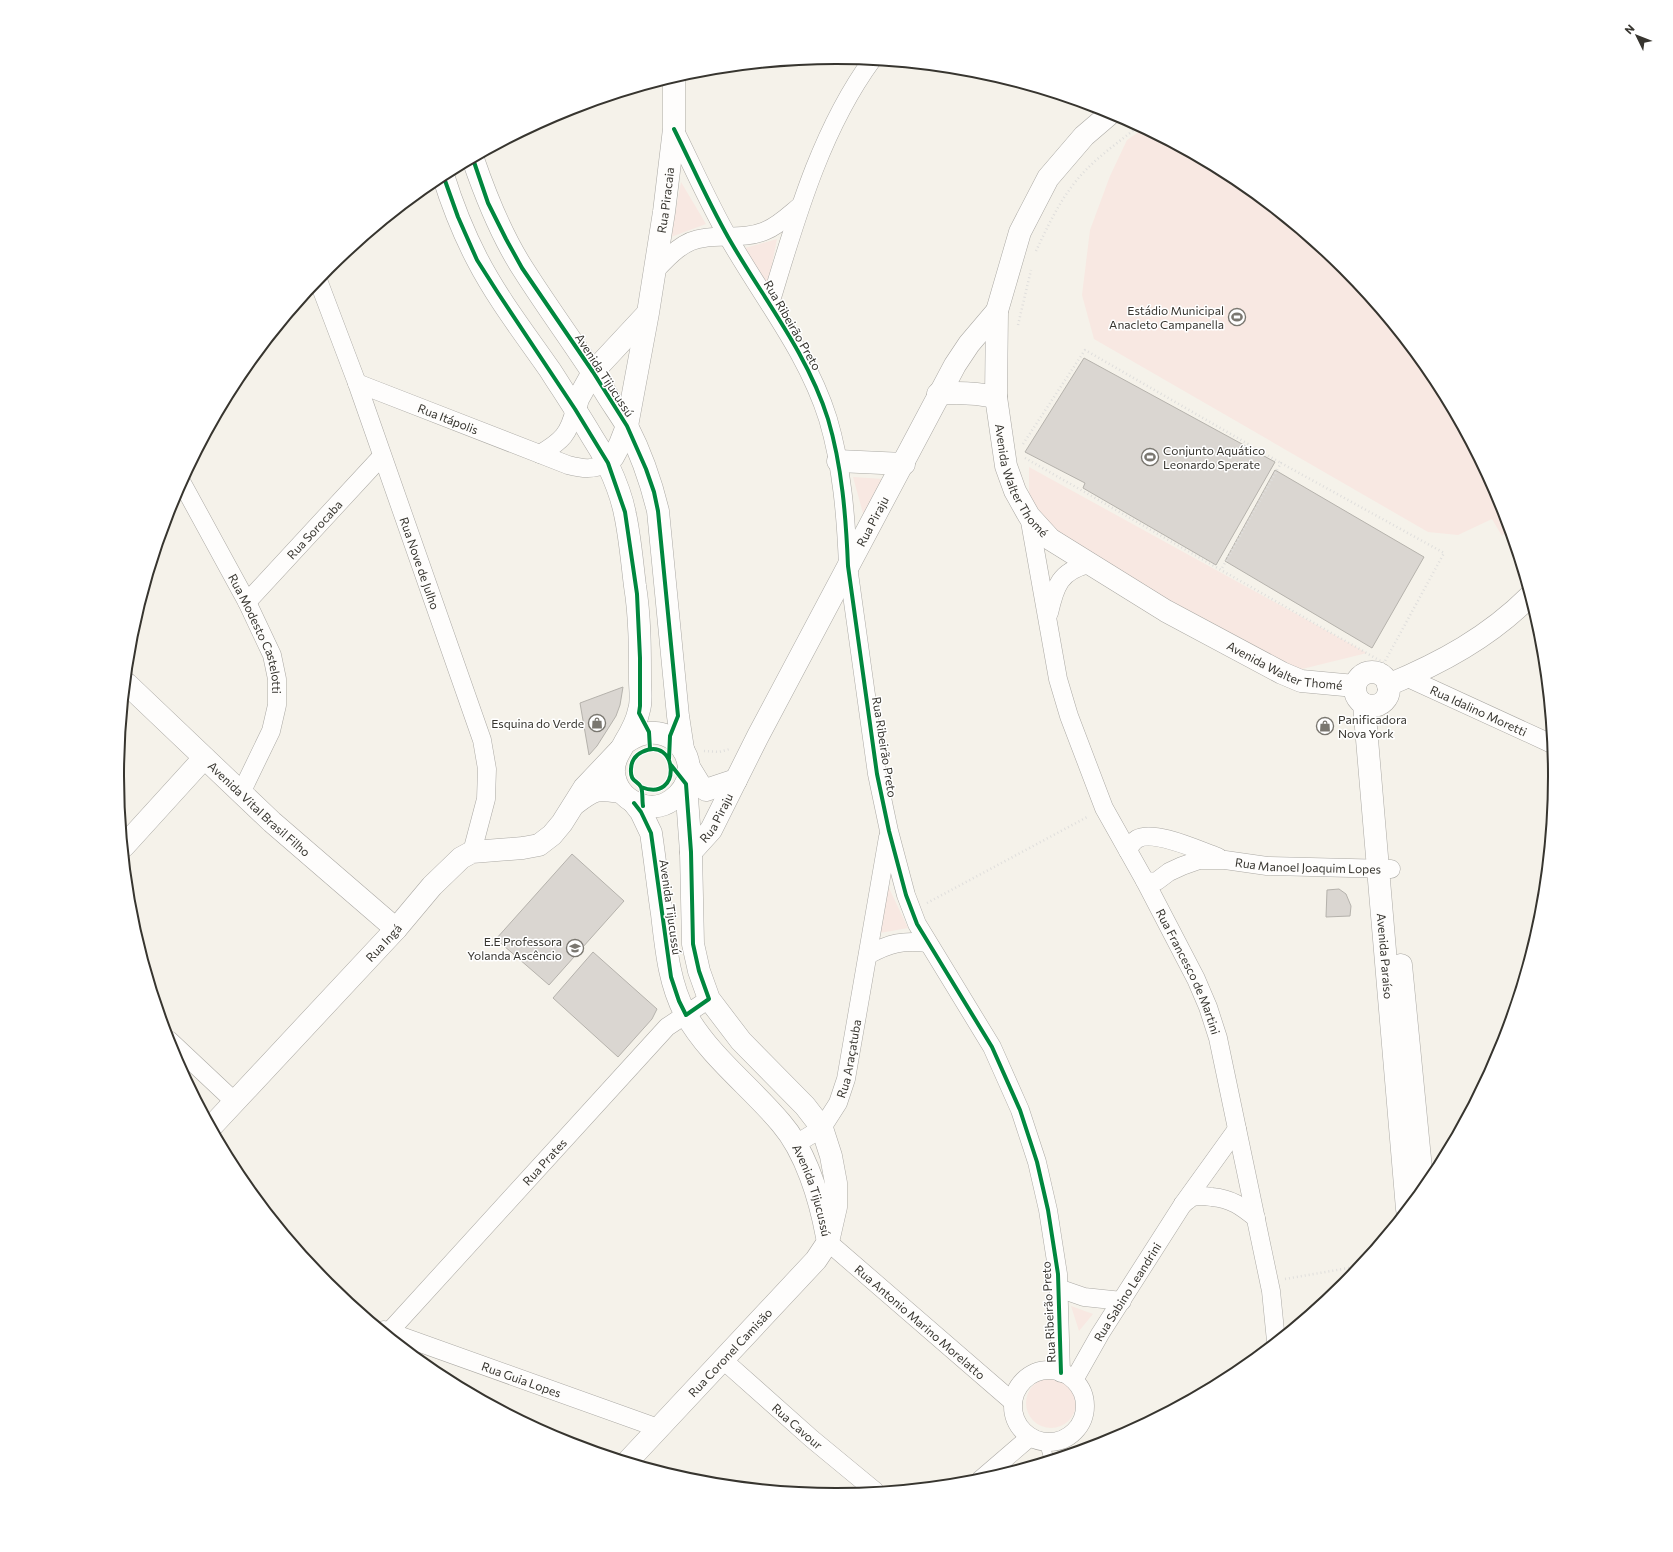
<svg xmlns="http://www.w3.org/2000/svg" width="1673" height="1552" font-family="Commissioner,sans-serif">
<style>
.green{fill:#f8e8e2}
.building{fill:#dad6d1;stroke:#b5b2ac}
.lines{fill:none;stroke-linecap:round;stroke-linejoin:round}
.service-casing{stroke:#aba9a4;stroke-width:10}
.minor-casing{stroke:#aba9a4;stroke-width:19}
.tertiary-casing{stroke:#aba9a4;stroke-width:23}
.secondary-casing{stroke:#aba9a4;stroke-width:23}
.path{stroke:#dfdedc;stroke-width:2.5;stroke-dasharray:1 3;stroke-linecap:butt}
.service{stroke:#fefdfc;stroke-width:9}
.minor{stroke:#fefdfc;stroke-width:18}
.tertiary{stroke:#fefdfc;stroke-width:22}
.secondary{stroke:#fefdfc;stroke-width:22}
.cycleway-casing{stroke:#fff;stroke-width:6}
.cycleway{stroke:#00873e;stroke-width:4}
.labels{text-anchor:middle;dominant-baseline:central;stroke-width:3;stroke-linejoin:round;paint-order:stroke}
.street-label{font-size:12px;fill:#37352f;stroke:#fff}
.poi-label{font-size:12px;fill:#37352f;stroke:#fff;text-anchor:end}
.rim{fill:none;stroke:#37352f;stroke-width:2}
</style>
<rect width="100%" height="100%" fill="#f5f2ea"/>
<path class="green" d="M 1143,129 L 1236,178 L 1345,268 L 1434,377 L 1501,501 L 1509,528 L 1502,536 L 1492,519 L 1458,535 L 1428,532 L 1094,339 L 1082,295 L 1090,230 L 1110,176 L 1127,140 Z
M 681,182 L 706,224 L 671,237 Z
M 777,239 L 768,285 L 745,248 Z
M 1029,467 L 1367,653 L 1298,670 L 1154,596 L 1051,529 L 1029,495 Z
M 853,477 L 883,479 L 864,517 Z
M 888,886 L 908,928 L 880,933 Z
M 1071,1306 L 1093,1314 L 1079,1331 Z
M1026 1403a25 25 0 1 1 50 0a25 25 0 1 1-50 0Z"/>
<path class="building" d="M 1084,358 L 1275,462 L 1216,565 L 1083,488 L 1085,483 L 1025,452 Z
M 1275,470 L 1424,557 L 1372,648 L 1225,561 Z
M 623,687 L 620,705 L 616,716 L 597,746 L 589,755 L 580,703 Z
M 572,854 L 624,901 L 549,985 L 496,939 Z
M 1339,889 L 1346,894 L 1351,906 L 1350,916 L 1326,917 L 1327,890 Z
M 593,952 L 657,1009 L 652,1019 L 618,1057 L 553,998 Z"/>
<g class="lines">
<g class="service-casing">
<path id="service" d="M 1044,1442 L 1049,1459"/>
</g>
<g class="minor-casing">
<g id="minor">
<path d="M 674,129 C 692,165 708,202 728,237 C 762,297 807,352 828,419 C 842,466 846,517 848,566 L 877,774 L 889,831 L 906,895 L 917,924 L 992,1047 L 1020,1110 L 1037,1162 L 1048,1210 L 1058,1274 L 1061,1373"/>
<path d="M 654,272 C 668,257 683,240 704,238 C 725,235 745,239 765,231 C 778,226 789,215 800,206"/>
<path id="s1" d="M 318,280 L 357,383 L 482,740 L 487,769 L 486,799 L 472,852"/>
<path d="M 770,304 C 795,222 820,131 872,60"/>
<path id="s2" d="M 357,383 L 568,465 C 583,469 593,470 608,463"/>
<path d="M 540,454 C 562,441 569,434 575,409"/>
<path id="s3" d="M 182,483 L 247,602 L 272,655 L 277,679 L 277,705 L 271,731 L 242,791"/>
<path id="s4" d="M 1029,516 L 1058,679 L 1069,716 L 1104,808 L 1145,881 L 1196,979 L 1208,1007 L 1218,1038 L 1271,1291 L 1276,1341"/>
<path id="s5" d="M 247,602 L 382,456"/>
<path d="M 1049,613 C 1055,586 1060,571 1089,564"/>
<path id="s6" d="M 1406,677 L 1552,744"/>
<path d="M 1128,851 C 1130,846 1132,842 1137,839 C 1154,829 1200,851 1218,857"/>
<path id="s7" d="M 1145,881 L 1151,882 L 1157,881 L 1169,872 L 1182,866 L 1199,860 L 1225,860 L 1267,866 L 1391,869"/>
<path d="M 868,955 C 890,943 903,940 928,943"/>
<path d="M 169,1040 L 235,1102"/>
<path id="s8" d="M 796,1144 L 822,1128 L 838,1103 L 846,1079 L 888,837"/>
<path d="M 1183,1204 C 1186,1202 1190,1198 1193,1197 C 1199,1195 1206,1196 1212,1197 C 1232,1199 1241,1206 1256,1218"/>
<path id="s9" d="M 828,1242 L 1013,1402"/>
<path d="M 1058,1288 L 1084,1297 L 1122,1301"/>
<path id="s10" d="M 384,1330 L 658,1428"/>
<path id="s11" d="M 388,1333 L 667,1027 L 709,999"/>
<path id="s12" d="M 722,1359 L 812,1439 L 875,1491"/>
<circle cx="1049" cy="1406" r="36"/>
<path id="s13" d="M 1074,1380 L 1100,1334 L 1183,1204 L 1237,1129"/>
<path d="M 980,1480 L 1030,1437"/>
</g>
</g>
<g class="tertiary-casing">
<g id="tertiary">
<path id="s14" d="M 1112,112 L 1084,136 L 1048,178 L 1020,232 L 997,311 L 996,397 L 1006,466 L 1015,491 L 1029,516 L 1050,539 L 1166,611 L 1282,673 L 1301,681 L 1355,686"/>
<path d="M 938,394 C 959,392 976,393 996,397"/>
<path d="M 575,409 L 578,399 L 593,372 L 647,314"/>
<path d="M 838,461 L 904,464"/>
<path id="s15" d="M 608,463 L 613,457 L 620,444 L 627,426 L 648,313 L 664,212 L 674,129 L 674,77"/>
<circle cx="1372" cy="689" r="17"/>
<path id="s16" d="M 127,684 L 272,822 L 396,929"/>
<path d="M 1388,685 C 1441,663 1489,637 1530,596"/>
<path id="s17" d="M 1364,704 L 1407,1209"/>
<path d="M 689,767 L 700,785 L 706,790 L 736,780"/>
<path d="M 576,803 C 596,788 597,789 621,792"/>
<path d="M 124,846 L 204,758"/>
<path id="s18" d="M 691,852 L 711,830 L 758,736 L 955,365 L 969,344 L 997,311"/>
<path d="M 1401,965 L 1423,1189"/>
<path id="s19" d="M 212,1126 L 396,929 L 432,886 L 461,858 L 472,852 L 523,848 L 539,845 L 552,835 L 562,823 L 584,788 L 620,750"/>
</g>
</g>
<g class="secondary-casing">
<g id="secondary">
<path d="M 473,159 C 486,197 501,235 523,269 C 549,310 578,349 604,390 C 611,402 620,414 627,426 C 641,453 651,482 658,511 L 678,716 L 683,749"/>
<path d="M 443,175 C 452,204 463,232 477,259 C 497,298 525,334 550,370 C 564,392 578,413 591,435 C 597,445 604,455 608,465 C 615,480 622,498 625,514 C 630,537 632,562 635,586 C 640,617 640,649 640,680 C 640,690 642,701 639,710 C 637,721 631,732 625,742 C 620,752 613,760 614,773 C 617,801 650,816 672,800 C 713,771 672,708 625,743"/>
<path id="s20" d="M 634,803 L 641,812 L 651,833 C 655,860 658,887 662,914 C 666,948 669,983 685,1013 C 709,1056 750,1086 781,1123 C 806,1152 820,1199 827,1237"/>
<path id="s21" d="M 628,1461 L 816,1260 L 828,1242 L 836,1207 L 836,1183 L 831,1156 L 822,1128 L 805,1106 L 741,1041 L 709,999 L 699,971 L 693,944 L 691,852 L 686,784"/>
</g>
</g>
<path class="path" d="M 1036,251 C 1046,230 1056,208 1070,189 C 1088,163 1115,145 1139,126
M 1018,325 L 1031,270
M 1023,444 L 1085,350 L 1281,463
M 1025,458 L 1384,663 L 1444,553 L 1281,463 L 1221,570
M 1364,669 L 1384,663
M 704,751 L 719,752 L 730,749
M 927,903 L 1089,816
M 1285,1279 L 1360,1266"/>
<use href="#service" class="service"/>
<use href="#minor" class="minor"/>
<use href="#tertiary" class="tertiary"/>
<use href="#secondary" class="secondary"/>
<g class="cycleway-casing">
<path id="cycleway" d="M 674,129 C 692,165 708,202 728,237 C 762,297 807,352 828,419 C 842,466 846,517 848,566 L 877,774 L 889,831 L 906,895 L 917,924 L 992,1047 L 1020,1110 L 1037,1162 L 1048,1210 L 1058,1274 L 1061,1373
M 473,159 L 488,203 L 506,239 L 522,268 L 593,372 L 627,426 L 646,469 L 654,492 L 658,511 L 678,716 L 670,736 L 669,759
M 443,175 L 458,217 L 477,260 L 498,293 L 575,409 L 608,463 L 625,512 L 637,594 L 640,658 L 640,706 L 639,713 L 649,732 L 650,749
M 641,787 C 683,804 678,734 642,752 C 635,755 631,762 631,769 C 630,782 637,780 641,787 C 643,791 642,801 643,806
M 634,803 L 641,812 L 651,833 L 671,977 L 679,1001 L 686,1015 L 709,999 L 699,971 L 693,944 L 691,852 L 686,784 L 671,765"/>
</g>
<use href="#cycleway" class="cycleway"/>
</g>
<defs>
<g id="stadium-ring" transform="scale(0.9)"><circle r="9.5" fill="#fff" stroke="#7a7770" stroke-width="1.5"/><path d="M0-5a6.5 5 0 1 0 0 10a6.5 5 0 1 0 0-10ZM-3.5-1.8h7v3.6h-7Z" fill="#7a7770"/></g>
<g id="shop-ring" transform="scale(0.9)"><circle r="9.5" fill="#fff" stroke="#7a7770" stroke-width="1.5"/><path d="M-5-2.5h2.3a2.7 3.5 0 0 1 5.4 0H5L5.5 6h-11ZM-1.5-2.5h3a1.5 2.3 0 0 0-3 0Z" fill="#7a7770"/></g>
<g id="school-ring" transform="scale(0.9)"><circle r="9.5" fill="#fff" stroke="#7a7770" stroke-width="1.5"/><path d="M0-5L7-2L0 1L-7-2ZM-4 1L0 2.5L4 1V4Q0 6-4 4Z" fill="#7a7770"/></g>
</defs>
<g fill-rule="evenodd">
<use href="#stadium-ring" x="1237" y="317"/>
<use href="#stadium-ring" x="1150" y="457"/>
<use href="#shop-ring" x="597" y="723"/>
<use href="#shop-ring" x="1325" y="726"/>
<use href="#school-ring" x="575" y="948"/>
</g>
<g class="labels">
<g class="street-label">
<text stroke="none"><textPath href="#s15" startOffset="271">Rua Piracaia</textPath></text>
<text transform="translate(793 325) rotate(60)">Rua Ribeirão Preto</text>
<text transform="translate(605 375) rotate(57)">Avenida Tijucussú</text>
<text stroke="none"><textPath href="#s2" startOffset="98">Rua Itápolis</textPath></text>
<text stroke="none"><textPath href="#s14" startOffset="410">Avenida Walter Thomé</textPath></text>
<text stroke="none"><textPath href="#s18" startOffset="378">Rua Piraju</textPath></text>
<text stroke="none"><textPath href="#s5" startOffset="99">Rua Sorocaba</textPath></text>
<text stroke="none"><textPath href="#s1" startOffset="301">Rua Nove de Julho</textPath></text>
<text stroke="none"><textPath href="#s3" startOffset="169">Rua Modesto Castelotti</textPath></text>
<text stroke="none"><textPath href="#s14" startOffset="746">Avenida Walter Thomé</textPath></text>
<text stroke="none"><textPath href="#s6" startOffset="80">Rua Idalino Moretti</textPath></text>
<text transform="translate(885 747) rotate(81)">Rua Ribeirão Preto</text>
<text stroke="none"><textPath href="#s16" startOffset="182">Avenida Vital Brasil Filho</textPath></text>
<text stroke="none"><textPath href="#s18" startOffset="43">Rua Piraju</textPath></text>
<text stroke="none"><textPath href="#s7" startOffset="169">Rua Manoel Joaquim Lopes</textPath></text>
<text transform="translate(671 907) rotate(82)">Avenida Tijucussú</text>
<text stroke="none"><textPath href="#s19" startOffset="251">Rua Ingá</textPath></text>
<text stroke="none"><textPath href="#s17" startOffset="253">Avenida Paraíso</textPath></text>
<text stroke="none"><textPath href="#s4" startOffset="487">Rua Francesco de Martini</textPath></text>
<text stroke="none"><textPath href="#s8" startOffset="106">Rua Araçatuba</textPath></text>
<text stroke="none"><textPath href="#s11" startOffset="232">Rua Prates</textPath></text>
<text stroke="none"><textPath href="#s20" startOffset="440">Avenida Tijucussú</textPath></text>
<text stroke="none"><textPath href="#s13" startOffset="103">Rua Sabino Leandrini</textPath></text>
<text transform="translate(1048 1312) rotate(-93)">Rua Ribeirão Preto</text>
<text stroke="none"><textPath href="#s9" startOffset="122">Rua Antonio Marino Morelatto</textPath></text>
<text stroke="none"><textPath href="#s21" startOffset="149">Rua Coronel Camisão</textPath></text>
<text stroke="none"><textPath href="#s10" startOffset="146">Rua Guia Lopes</textPath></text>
<text stroke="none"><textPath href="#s12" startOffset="101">Rua Cavour</textPath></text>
</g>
<g class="poi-label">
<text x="1224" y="310">Estádio Municipal<tspan x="1224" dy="14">Anacleto Campanella</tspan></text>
<text x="1163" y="450" text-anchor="start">Conjunto Aquático<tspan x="1163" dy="14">Leonardo Sperate</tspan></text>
<text x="1338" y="719" text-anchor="start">Panificadora<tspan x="1338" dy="14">Nova York</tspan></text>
<text x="584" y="723">Esquina do Verde</text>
<text x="562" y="941">E.E Professora<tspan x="562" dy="14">Yolanda Ascêncio</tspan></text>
</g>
</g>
<path d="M0 0H1673V1552H0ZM124 776a712 712 0 1 1 1424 0a712 712 0 1 1-1424 0Z" fill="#fff" fill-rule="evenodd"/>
<path class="rim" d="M124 776a712 712 0 1 1 1424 0a712 712 0 1 1-1424 0Z"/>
<g transform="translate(1637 36) rotate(313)" stroke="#ffffff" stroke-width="3" paint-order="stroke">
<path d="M0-3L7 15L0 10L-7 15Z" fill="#37352f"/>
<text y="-6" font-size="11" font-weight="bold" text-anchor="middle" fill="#37352f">N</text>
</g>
</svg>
